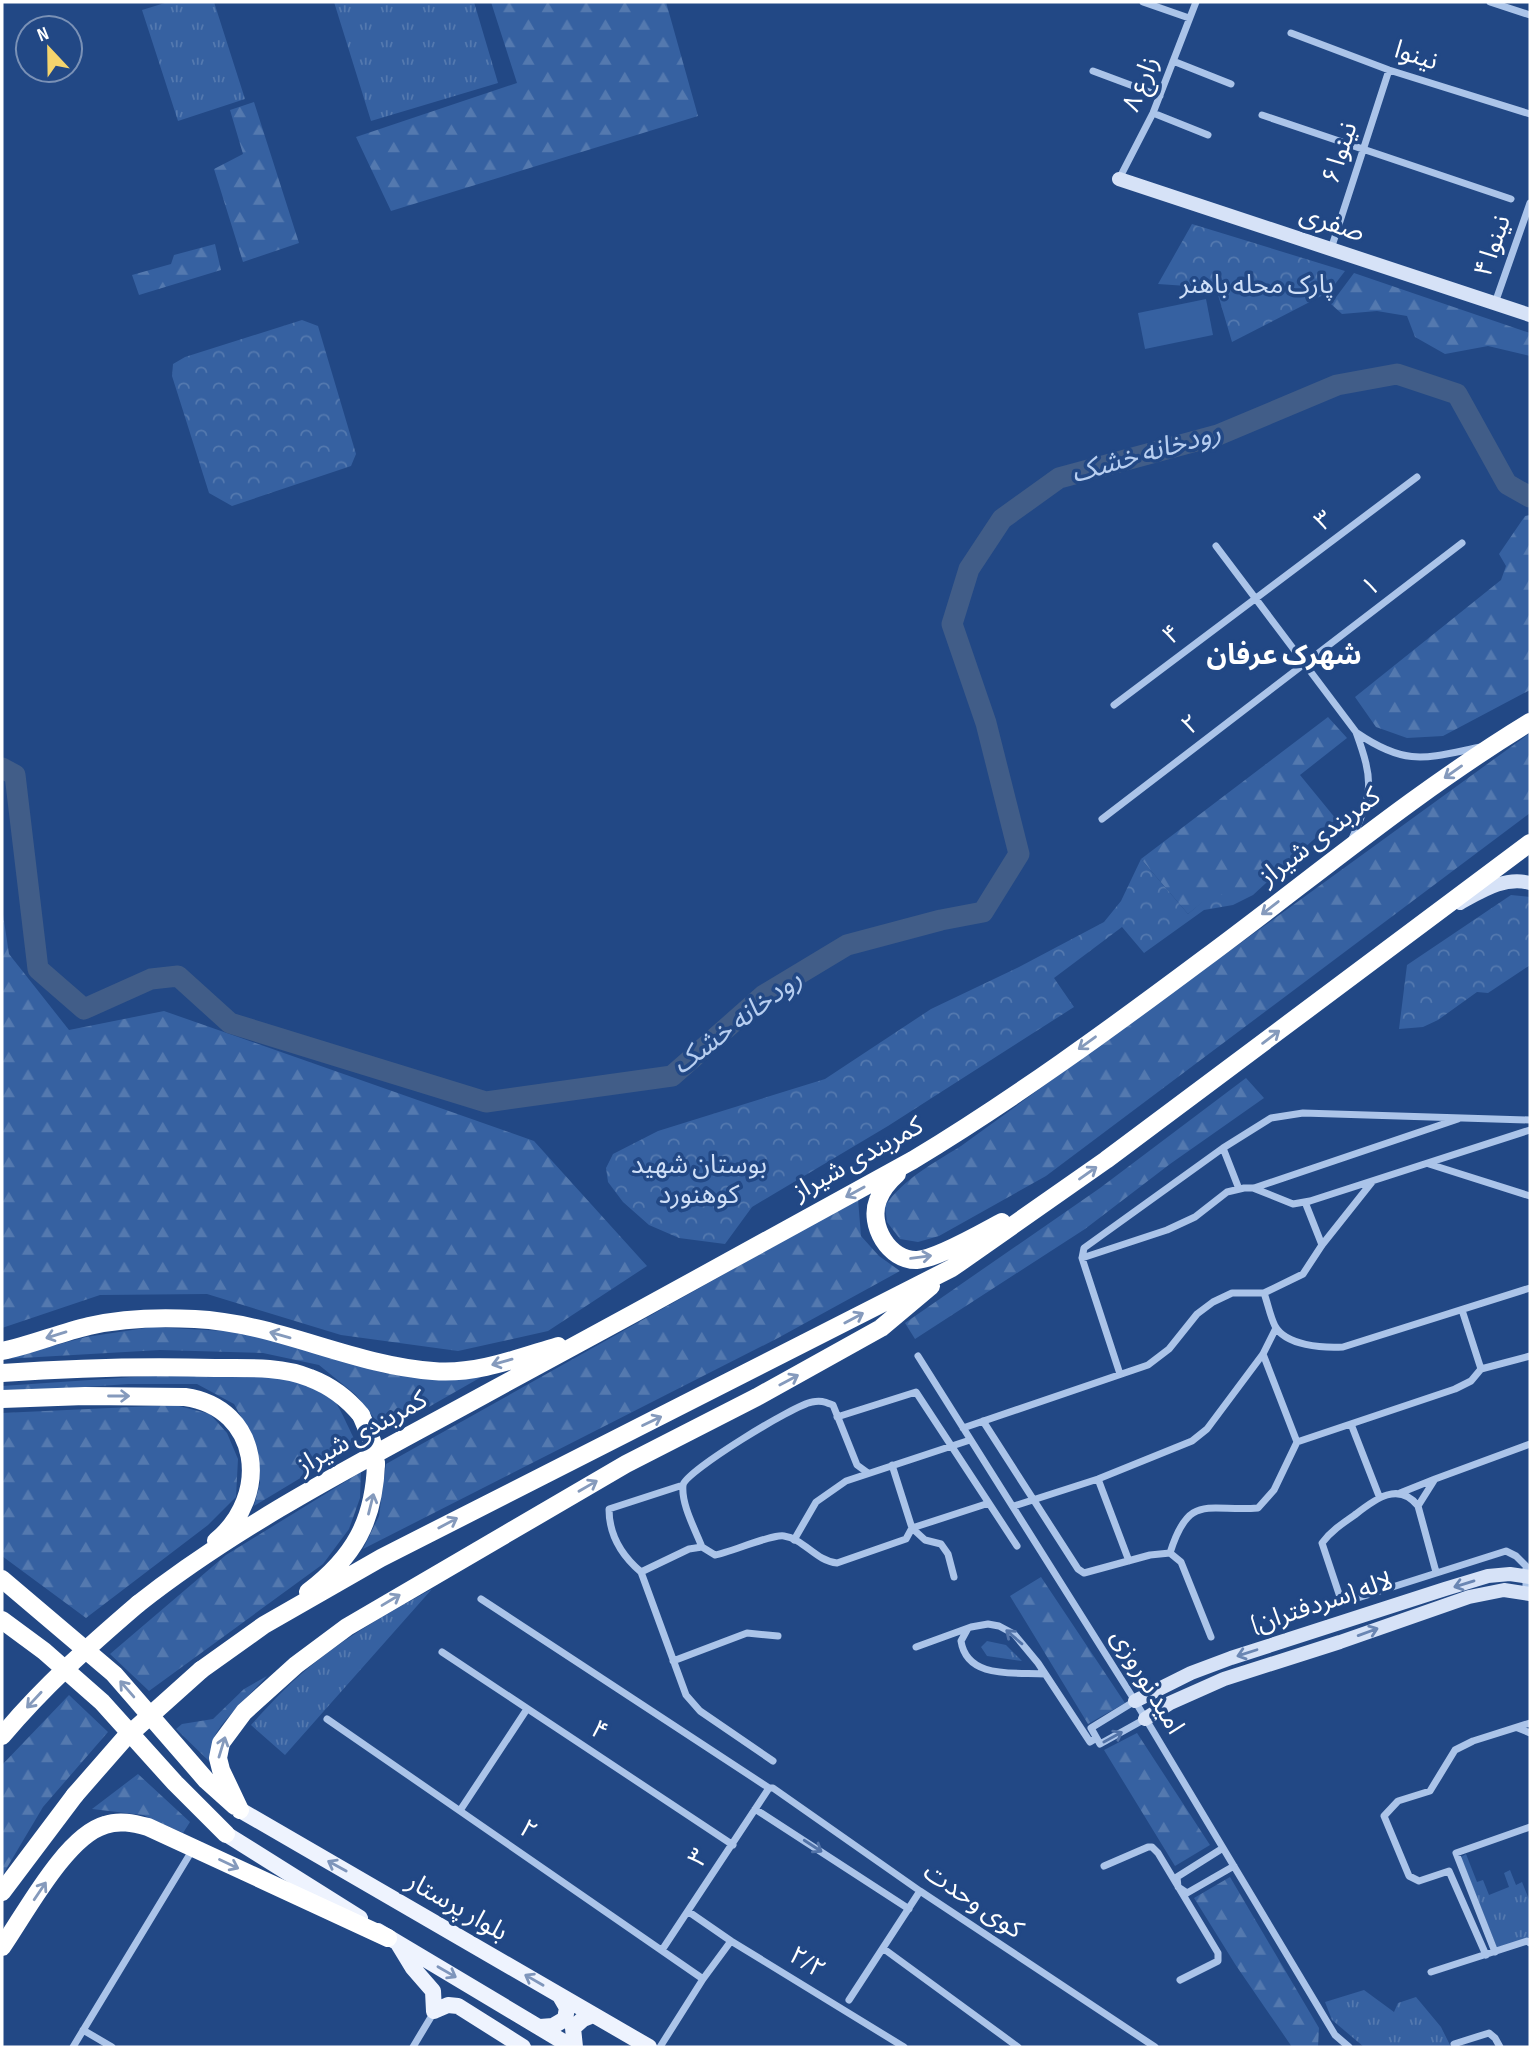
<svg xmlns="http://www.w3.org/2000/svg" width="1532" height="2049" font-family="'Sofia Sans Condensed','Noto Sans Arabic',sans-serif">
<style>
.grass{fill:url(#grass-tufts)}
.forest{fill:url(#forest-firs)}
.park{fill:url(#park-crowns)}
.garden{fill:#3661a1}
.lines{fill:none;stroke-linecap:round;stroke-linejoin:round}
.river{stroke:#415d88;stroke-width:21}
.street{stroke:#abc4e9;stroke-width:7}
.secondary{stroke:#d6e2f7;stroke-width:14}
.primary{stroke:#eef3fe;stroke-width:16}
.highway{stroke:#fff;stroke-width:18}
.highway-bridge{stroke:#fff;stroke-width:18}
.oneway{stroke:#859abc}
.oneway2{stroke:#6a86b3}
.oneway3{stroke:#5273a8}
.oneway4{stroke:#7e95bb}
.labels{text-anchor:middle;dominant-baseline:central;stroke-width:7;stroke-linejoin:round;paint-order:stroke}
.street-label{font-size:26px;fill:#fff;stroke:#224885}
.park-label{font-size:26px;fill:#cfdff7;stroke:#224885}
.water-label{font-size:28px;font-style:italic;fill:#b7cef0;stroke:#224885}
.neighbourhood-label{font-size:28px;font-weight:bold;fill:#fff;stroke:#224885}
</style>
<defs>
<pattern id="grass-tufts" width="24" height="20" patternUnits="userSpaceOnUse" patternTransform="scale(1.75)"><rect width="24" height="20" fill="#3661a1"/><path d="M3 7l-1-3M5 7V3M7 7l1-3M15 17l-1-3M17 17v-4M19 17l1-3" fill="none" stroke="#5479af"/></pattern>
<pattern id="forest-firs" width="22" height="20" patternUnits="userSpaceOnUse" patternTransform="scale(1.75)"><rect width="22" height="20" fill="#3661a1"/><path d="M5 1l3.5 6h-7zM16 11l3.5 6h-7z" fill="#5479af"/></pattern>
<pattern id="park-crowns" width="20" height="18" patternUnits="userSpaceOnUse" patternTransform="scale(1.75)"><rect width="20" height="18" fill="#3661a1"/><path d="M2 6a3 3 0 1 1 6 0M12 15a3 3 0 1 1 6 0" fill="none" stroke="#5479af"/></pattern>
</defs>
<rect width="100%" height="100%" fill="#224885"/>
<path class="grass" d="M 168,2 L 214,2 L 245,99 L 178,121 L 142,10 Z
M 334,2 L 474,2 L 498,83 L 371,121 Z
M 432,1589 L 285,1755 L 251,1725 C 271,1703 292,1680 317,1661 C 352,1633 392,1611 432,1589 Z
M 987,1641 L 1006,1645 L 1022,1661 L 987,1656 L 981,1647 Z
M 1466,1854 L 1477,1882 L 1483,1880 L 1489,1895 L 1509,1887 L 1504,1873 L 1510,1870 L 1516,1885 L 1522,1882 L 1530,1902 L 1530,1937 L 1497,1948 L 1461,1857 Z
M 1364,1990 L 1394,2012 L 1398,2003 L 1416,1997 L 1441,2027 L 1451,2047 L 1364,2047 L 1332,2020 L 1325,2002 Z"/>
<path class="forest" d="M 491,2 L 666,2 L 698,116 L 391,211 L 356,137 L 517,83 Z
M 254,102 L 299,243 L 243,262 L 214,169 L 243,154 L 230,110 Z
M 215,244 L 221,270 L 139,295 L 132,275 L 171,264 L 174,255 Z
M 1354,273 L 1530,333 L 1530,356 L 1488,346 L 1445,354 L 1415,337 L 1407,316 L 1377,311 L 1342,314 L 1331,304 Z
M 1530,515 L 1530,690 L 1443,736 L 1407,738 L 1376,727 L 1355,697 L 1501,580 L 1506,566 L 1499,554 L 1525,516 Z
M 1328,717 L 1347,738 L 1300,775 L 1336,819 L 1253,895 L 1210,896 L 1188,914 L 1141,859 Z
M 1530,733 L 1530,813 L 1046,1176 L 939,1236 L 918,1242 L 900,1239 L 887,1222 L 885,1206 C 903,1179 934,1163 961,1146 Z
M 2,908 L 9,954 L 69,1030 L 164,1011 L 534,1141 L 647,1266 L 548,1331 L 458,1351 L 341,1335 L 207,1294 L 100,1295 L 2,1328 Z
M 1246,1078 L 1264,1098 L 1170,1164 L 1085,1229 L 915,1339 L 905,1323 L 1100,1188 Z
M 858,1199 L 861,1236 L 879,1256 L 900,1271 L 778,1338 L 363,1549 L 379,1516 L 386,1464 Z
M 152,1327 L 243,1332 L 384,1373 L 448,1380 L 483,1376 L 385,1432 L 356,1395 L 319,1365 L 263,1353 L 160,1350 L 4,1359 L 86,1337 Z
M 178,1374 C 213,1375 306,1372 331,1396 C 339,1404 351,1434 357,1444 L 254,1506 L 260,1483 L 257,1446 L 234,1404 L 197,1384 L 128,1384 L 2,1393 L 2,1386 Z
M 175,1405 L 210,1414 L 227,1433 L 238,1459 L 236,1497 L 208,1525 L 86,1618 L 2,1556 L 2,1413 Z
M 361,1472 L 360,1498 L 349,1529 L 323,1564 L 149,1691 L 110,1654 L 226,1555 Z
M 1041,1577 L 1125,1703 L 1088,1724 L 1010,1596 Z
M 267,1676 C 254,1691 217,1724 213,1741 C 211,1748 212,1757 212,1764 L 176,1729 L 182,1724 L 213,1719 L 244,1689 Z
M 69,1695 L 108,1732 L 43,1807 L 2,1876 L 2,1765 Z
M 1137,1733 L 1210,1845 L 1175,1866 L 1104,1750 Z
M 138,1774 L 190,1822 L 183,1833 L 143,1815 L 92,1809 Z
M 1230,1877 L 1319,2028 L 1318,2047 L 1292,2047 L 1235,1964 L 1194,1898 Z"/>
<path class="park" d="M 1192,224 L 1345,271 L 1329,292 L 1232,342 L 1216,288 L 1158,284 Z
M 302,320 L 318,326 L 356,454 L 351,466 L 232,506 L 209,493 L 172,376 L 173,364 L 185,357 Z
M 1141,859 L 1188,914 L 1210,895 L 1253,895 L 1233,905 L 1204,910 L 1144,953 L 1122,927 L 1054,978 L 1074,1007 L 888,1126 L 752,1207 L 725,1244 L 679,1238 L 649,1225 L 623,1202 L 608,1182 L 606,1168 L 613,1154 L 658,1131 L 825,1079 L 931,1009 L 1019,967 L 1104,922 L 1121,901 Z
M 1511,895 L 1530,897 L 1530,965 L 1488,993 L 1477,992 L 1438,1020 L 1423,1027 L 1399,1029 L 1407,965 Z"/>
<path class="garden" d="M 1206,299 L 1213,335 L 1145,349 L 1138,313 Z"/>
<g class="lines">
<path class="river" d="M 2,768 L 15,775 L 38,969 L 84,1009 L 151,979 L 178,976 L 230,1023 L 486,1102 L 672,1076 L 764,995 L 847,945 L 941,920 L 983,912 L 1019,854 L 986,723 L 952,624 L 969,569 L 1002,519 L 1059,478 L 1218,435 L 1337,385 L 1397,374 L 1457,394 L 1507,484 L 1530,497"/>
<path class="street" d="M 1143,2 L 1189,18
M 1490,2 L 1530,15
M 1291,33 L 1389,70 L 1530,114
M 1173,61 L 1231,84
M 1093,71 L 1160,96
M 1153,113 L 1208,135
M 1262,115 L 1511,199
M 1119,179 L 1153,113 L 1196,2
M 1331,249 L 1389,70
M 1495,303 L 1530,203
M 1216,546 L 1356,732 C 1374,782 1373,792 1351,841
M 1114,705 L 1417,477
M 1357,733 C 1407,767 1426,758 1481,747
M 1102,819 L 1462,543
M 1223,1148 L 1239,1189
M 1429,1164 L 1530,1196
M 1254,1188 L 1458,1119
M 1305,1202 L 1322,1245
M 1082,1258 L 1167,1230 L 1195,1217 L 1227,1192 L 1244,1188 L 1253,1188 L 1293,1204 L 1310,1201 L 1530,1130
M 1264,1293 C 1268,1304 1270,1316 1275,1326 C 1286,1346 1323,1348 1343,1347 L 1530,1288
M 1462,1310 L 1481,1369
M 1263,1354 L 1297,1442
M 918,1356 L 1135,1701 L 1335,2035 L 1349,2047
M 1120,1374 L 1082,1258 L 1084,1248 L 1223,1148 L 1271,1118 L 1303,1113 L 1530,1120
M 837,1417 L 916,1392 L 1017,1546
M 983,1421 L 1078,1569 L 1084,1573 L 1150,1555 L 1170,1553 L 1181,1562 L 1211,1637
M 1351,1424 L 1379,1496
M 963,1428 L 1148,1365 L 1169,1349 L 1197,1314 L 1213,1302 L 1232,1293 L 1264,1293 L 1303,1274 L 1322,1245 L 1372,1182
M 892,1465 L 912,1528 L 925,1540 L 941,1544 L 948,1554 L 954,1577
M 1098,1479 L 1129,1561
M 683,1485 L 609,1509 C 609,1535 621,1555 641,1572 L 686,1695 L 700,1711 L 773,1761
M 1400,1493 L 1435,1479
M 1014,1506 L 1098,1479 L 1192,1441 L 1207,1429 L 1263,1354 L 1276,1328
M 1418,1506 L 1436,1572
M 794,1540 L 816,1502 L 846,1481 L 970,1440
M 702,1547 C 695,1529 681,1504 683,1485 C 686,1471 794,1405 812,1402 C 821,1400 825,1402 833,1405 L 857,1465 L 868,1473
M 1170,1553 C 1189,1492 1208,1512 1258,1508 L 1274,1490 L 1297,1442 L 1455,1389 L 1471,1381 L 1481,1369 L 1530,1356
M 641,1572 L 689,1549 L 702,1547 L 715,1555 C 731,1552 772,1534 784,1536 C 804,1539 816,1561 837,1563 L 906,1539 L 912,1528 L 989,1503
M 1526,1593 L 1526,1566 L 1516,1556 L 1506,1551 L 1342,1603 L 1322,1543 C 1331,1531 1343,1523 1356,1514 C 1375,1499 1399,1481 1418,1506 L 1435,1479 L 1530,1444
M 481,1599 L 769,1788 L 773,1788 L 920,1891 L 1155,2047
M 967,1630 L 961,1641 C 967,1680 1016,1672 1045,1674
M 916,1647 L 971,1627 L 988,1624 L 999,1626 L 1014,1634 L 1038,1663 L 1090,1742 L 1095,1739
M 442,1652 L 733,1845
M 673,1661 L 747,1633 L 778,1636
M 1135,1701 L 1091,1728 L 1100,1744 L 1145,1719
M 327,1719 L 703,1979
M 1518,1728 L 1530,1733
M 461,1809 L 527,1709
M 755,1809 L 909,1909
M 1223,1848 L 1177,1877 L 1178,1887 L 1187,1893 L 1234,1866
M 1104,1866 L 1148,1847 L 1152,1847 L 1158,1853 L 1218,1953 L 1218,1961 L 1180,1980
M 689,1912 L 731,1941 L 904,2047
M 884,1949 L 1018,2047
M 662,1950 L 769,1788
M 1495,1952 L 1456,1853 L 1530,1827
M 1486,1955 L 1449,1871 L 1419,1881 L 1409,1876 L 1384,1816 L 1398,1801 L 1430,1791 L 1455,1750 L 1473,1741 L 1530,1723
M 1431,1972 L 1527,1941 L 1530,1943
M 849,2000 L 920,1891
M 83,2030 L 112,2047
M 1454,2044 L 1489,2033 L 1495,2038 L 1500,2047
M 73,2047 L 193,1849
M 413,2047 L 434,2012
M 660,2047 L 703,1979 L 731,1941"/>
<path class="secondary" d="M 1119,179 L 1530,315
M 1460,903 C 1482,891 1505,876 1530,883
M 1135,1701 L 1191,1673 L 1231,1658 L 1445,1589 L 1488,1576 L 1510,1574 L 1530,1577
M 1145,1719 L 1170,1703 L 1224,1679 L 1340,1642 L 1469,1597 L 1504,1590 L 1530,1594"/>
<path class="primary" d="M 240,1810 L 649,2047
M 226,1834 L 360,1918
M 378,1931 L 572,2047
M 399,1945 L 413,1968 L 433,1991 L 434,2011
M 434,2011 L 448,2005 L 458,2006 L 523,2047
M 540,2027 L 553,2026 L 565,2019 L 567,2008 L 560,1996
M 575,2047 L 573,2028 L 583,2019 L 593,2015"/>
<path class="highway" d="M 897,1174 C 889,1181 882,1189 878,1200 C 868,1225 889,1261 917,1260 C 937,1259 983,1232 1002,1222
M 2,1351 C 31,1345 59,1333 89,1326 C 123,1318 159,1317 195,1319 C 277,1323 351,1365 433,1371 C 475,1375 518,1358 558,1346
M 2,1373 C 73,1368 144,1366 215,1368 C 245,1368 282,1366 310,1378 C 331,1386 347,1398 361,1415
M 2,1399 L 85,1396 L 185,1397 C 261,1408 271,1496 216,1541
M 2,1579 L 114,1674 L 206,1780 L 235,1806
M 308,1592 C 354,1557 374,1521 376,1464
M 138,1604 C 242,1522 365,1460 482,1396 C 626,1318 770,1239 913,1160 C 1014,1099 1110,1029 1205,958 C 1313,878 1415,792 1530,722
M 2,1620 L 44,1651 L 102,1702 L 175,1783 L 226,1834
M 201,1670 L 264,1625 L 381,1558 L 952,1268 L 1106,1160 L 1530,843
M 240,1810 L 221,1770 L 218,1758 L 221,1743 L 244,1712 L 296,1665 L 347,1627 L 626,1464 L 757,1397 L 881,1328 L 931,1286
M 2,1892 L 75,1795
M 2,1947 C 25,1914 66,1836 105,1825 C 119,1820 133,1823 148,1827 L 388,1938"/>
<path class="highway-bridge" d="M 361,1415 L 372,1441 L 376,1464
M 2,1736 C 43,1687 89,1646 138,1604
M 75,1795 L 124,1739 L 201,1670"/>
</g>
<defs><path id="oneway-shaft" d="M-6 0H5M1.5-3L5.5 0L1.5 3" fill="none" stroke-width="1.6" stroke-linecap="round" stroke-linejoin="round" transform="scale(1.75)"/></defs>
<g class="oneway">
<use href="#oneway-shaft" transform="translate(1453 772) rotate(145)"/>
<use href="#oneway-shaft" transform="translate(1270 908) rotate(142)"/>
<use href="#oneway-shaft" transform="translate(1271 1037) rotate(-37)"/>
<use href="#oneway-shaft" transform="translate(1087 1043) rotate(144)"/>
<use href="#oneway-shaft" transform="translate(1088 1173) rotate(-35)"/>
<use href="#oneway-shaft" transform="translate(855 1192) rotate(151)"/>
<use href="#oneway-shaft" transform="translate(921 1257) rotate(-8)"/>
<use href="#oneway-shaft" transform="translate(854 1318) rotate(-28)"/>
<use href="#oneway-shaft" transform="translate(56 1335) rotate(163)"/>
<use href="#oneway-shaft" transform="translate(280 1335) rotate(-164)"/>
<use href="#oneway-shaft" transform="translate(502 1362) rotate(164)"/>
<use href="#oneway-shaft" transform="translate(789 1380) rotate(-28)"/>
<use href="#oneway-shaft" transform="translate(119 1396)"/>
<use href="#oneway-shaft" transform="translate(652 1421) rotate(-26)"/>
<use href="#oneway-shaft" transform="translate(588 1486) rotate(-30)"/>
<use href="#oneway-shaft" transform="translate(371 1504) rotate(-76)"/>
<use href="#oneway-shaft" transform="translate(448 1523) rotate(-28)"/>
<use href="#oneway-shaft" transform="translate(391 1600) rotate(-31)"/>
<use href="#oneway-shaft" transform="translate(127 1689) rotate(-131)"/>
<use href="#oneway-shaft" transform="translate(34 1700) rotate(133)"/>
<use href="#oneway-shaft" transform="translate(222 1747) rotate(-73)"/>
<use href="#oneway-shaft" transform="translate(229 1864) rotate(25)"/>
<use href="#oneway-shaft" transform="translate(40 1891) rotate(-56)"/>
</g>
<g class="oneway2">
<use href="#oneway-shaft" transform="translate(1464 1584) rotate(163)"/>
<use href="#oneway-shaft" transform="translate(1368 1632) rotate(-20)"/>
<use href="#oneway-shaft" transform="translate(1247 1653) rotate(162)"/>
</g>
<g class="oneway3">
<use href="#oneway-shaft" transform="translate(1014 1637) rotate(-139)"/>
<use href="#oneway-shaft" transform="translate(1113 1737) rotate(-29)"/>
<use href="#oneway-shaft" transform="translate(813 1846) rotate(33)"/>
</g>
<g class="oneway4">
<use href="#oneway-shaft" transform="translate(337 1866) rotate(-151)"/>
<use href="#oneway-shaft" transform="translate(447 1972) rotate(30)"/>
<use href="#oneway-shaft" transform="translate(534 1980) rotate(-150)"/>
</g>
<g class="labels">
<g class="street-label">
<text transform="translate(1416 56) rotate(18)">نینوا</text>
<text transform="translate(1141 84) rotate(-68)">۸ زارع</text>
<text transform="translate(1340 153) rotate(-72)">۶ نینوا</text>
<text transform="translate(1332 224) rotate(18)">صفری</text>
<text transform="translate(1493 246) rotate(-71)">۴ نینوا</text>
<text transform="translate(1324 521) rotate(-37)">۳</text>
<text transform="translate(1371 587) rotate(-37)">۱</text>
<text transform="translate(1172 635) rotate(-37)">۴</text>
<text transform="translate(1191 725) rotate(-37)">۲</text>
<text transform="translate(1320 837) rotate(-37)">کمربندی شیراز</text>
<text transform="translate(858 1159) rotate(-29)">کمربندی شیراز</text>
<text transform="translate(362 1433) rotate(-29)">کمربندی شیراز</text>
<text transform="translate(1322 1603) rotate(-18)">لاله (سردفتران)</text>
<text transform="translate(1147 1682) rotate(59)">امید نوروزی</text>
<text transform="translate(599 1731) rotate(33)">۴</text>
<text transform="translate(528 1830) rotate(35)">۲</text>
<text transform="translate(699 1858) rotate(-57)">۳</text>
<text transform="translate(973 1901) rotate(34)">کوی وحدت</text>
<text transform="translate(457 1907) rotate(30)">بلوار پرستار</text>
<text transform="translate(807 1963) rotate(32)">۲/۲</text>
</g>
<g class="park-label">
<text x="1257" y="285">پارک محله باهنر</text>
<text x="699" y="1165">بوستان شهید<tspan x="699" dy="30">کوهنورد</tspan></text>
</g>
<g class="water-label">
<text transform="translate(1146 453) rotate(-16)">رودخانه خشک</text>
<text transform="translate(737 1022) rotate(-37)">رودخانه خشک</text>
</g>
<g class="neighbourhood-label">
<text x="1284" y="655">شهرک عرفان</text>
</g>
</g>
<rect width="1532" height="2049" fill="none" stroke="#ffffff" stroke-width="7"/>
<g transform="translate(49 49) rotate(338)"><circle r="33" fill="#224885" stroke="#7a91b6" stroke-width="2"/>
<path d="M0-5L12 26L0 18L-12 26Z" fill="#f4d46d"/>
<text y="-10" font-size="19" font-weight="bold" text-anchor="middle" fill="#ffffff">N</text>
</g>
</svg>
